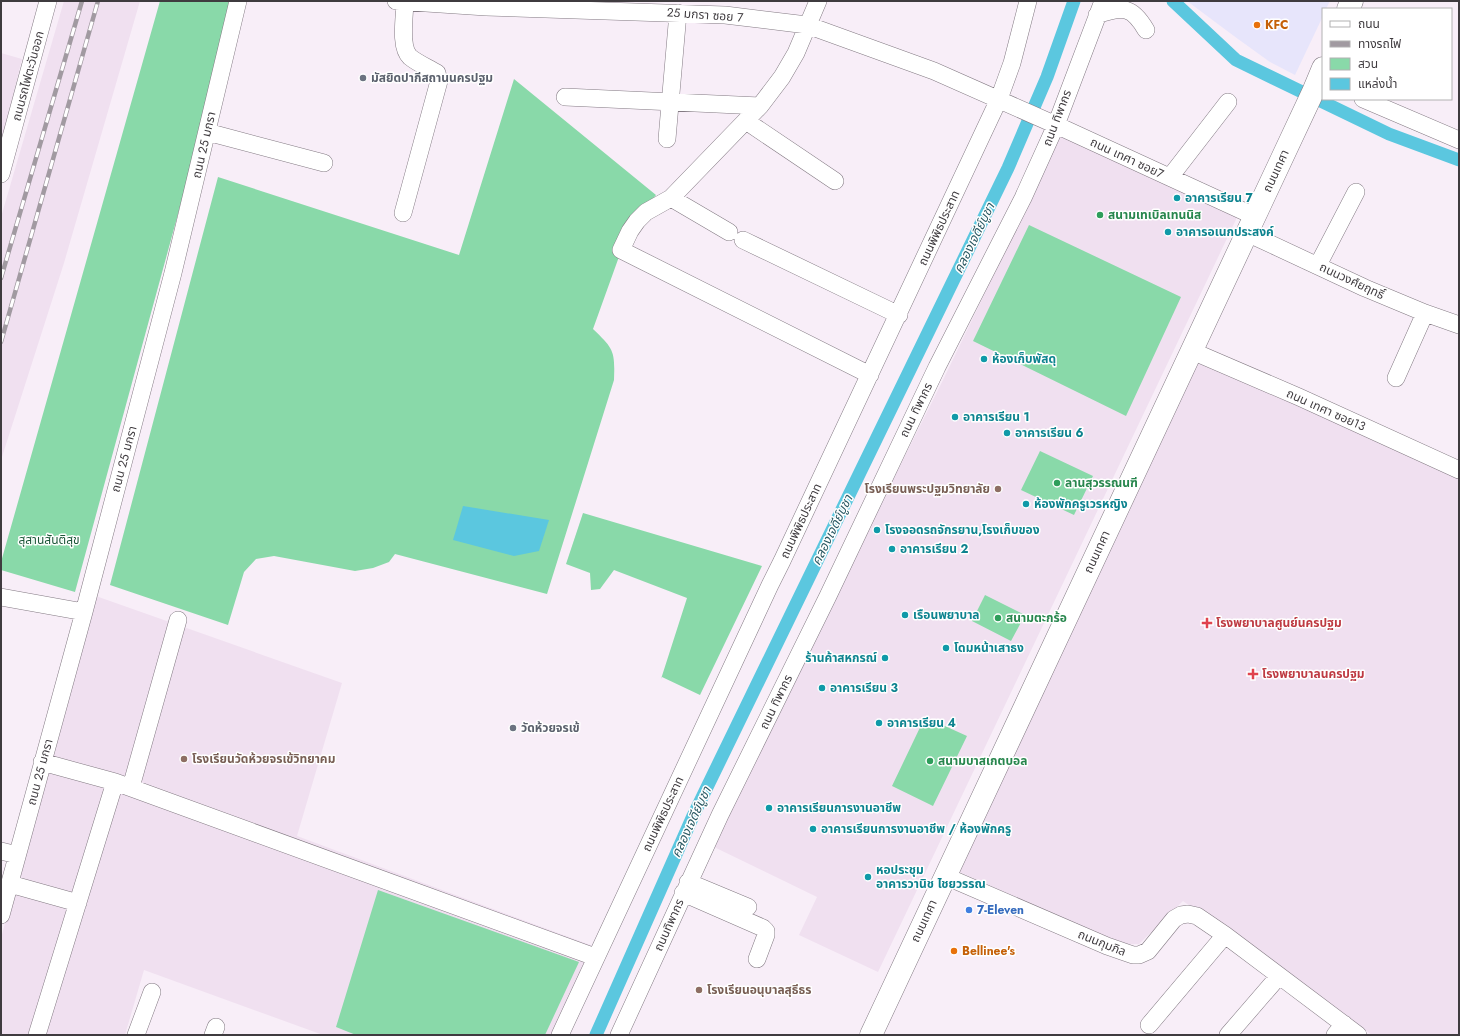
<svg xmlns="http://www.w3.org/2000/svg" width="1460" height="1036" font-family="Jost,'Noto Sans Thai',sans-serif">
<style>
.commercial{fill:#e7e5fb}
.built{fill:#f0e0f0}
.green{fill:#89d9a9}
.water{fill:#5bc7df}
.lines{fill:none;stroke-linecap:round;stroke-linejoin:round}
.canal{stroke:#5bc7df;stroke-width:13}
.minor-casing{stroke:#837a83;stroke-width:18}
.major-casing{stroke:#837a83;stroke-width:23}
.minor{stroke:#fff;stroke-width:17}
.major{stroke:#fff;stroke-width:22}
.rail-casing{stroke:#a19aa1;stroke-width:4.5}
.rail{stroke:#fff;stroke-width:3;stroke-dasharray:9;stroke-linecap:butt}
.food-dot{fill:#e8710a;stroke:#fff;stroke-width:1.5}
.worship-dot{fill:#6b7280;stroke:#fff;stroke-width:1.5}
.culture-dot{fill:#0f9aa8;stroke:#fff;stroke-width:1.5}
.leisure-dot{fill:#2e9e5b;stroke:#fff;stroke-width:1.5}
.education-dot{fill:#8d6e63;stroke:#fff;stroke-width:1.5}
.health-dot{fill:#e0444e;stroke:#fff;stroke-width:1.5}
.shop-dot{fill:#3f7fe0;stroke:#fff;stroke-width:1.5}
.labels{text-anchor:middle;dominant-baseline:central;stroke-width:3;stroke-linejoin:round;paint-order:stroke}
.street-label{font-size:12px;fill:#3f3b3f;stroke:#fff}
.food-label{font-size:12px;font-weight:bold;fill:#c56008;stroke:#fff;text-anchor:start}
.worship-label{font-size:12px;font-weight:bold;fill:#5b616d;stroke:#fff;text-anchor:start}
.culture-label{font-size:12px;font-weight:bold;fill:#0d838f;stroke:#fff;text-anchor:start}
.leisure-label{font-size:12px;font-weight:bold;fill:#27864d;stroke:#fff;text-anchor:start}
.education-label{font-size:12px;font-weight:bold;fill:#785e54;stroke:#fff;text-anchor:start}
.park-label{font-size:12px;fill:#1b5638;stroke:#fff}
.health-label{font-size:12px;font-weight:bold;fill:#be3a42;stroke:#fff;text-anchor:start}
.shop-label{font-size:12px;font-weight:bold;fill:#366cbe;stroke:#fff;text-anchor:start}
.water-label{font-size:13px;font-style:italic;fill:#2a5963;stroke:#fff}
</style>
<rect width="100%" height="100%" fill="#f8eef8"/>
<path class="commercial" d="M 1187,1 L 1330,1 L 1326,9 L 1323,9 L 1323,16 L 1295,75 L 1270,62 L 1238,39 Z"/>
<path class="built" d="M 64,1 L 140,1 L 64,263 L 1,460 L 1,217 Z
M 1,53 L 22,59 L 1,144 Z
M 1063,131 L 1241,209 L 878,972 L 799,935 L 817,897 L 714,847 L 833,600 L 944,378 Z
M 1198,359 L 1459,479 L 1459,1035 L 1372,1035 L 1183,901 L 1139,944 L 1121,944 L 955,870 Z
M 93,595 L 342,683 L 297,836 L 593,946 L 552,1035 L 323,1035 L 144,970 L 125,1035 L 1,1035 L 1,938 Z"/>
<path class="green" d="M 160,1 L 236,1 L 75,592 L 1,570 L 1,562 Z
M 514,79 L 656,195 L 638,216 L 625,240 L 593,329 C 614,349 615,351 614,380 L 547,594 L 395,554 L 389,562 L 373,568 L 355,571 L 274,556 L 256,559 L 244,572 L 228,625 L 110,585 L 218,177 L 459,255 Z
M 1029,225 L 1181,297 L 1126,416 L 973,341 Z
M 1040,451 L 1093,476 L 1074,515 L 1021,490 Z
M 583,513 L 762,566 L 700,695 L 662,677 L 661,679 L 687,598 L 614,570 L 600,589 L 591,590 L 590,573 L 566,564 Z
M 985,595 L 1025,615 L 1011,641 L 972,621 Z
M 925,717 L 967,736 L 933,806 L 892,786 Z
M 378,890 L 579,962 L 545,1035 L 356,1035 L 336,1027 Z"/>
<path class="water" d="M 463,506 L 549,520 L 539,551 L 514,556 L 453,540 Z"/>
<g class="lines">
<path class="canal" d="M 1173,1 L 1236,60 L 1389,134 L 1459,160
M 596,1035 L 693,816 L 1008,168 L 1047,77 L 1074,1"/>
<g class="minor-casing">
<path id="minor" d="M 396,1 L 486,7 L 725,15 L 807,25 L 934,71 L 1056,125 L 1254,216
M 818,1 L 796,53 L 782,77 L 760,106 L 671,198 L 646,212 L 637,221 L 630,231 L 621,250 L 870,375
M 1097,15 C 1123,6 1132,6 1146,30
M 565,97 L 760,106
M 1363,99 L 1459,140
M 746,121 L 835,181
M 207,132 L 324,163
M 667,139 L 678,13
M 1,174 L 48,1
M 1170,177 L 1228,102
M 671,198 L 729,232
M 403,213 L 439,81 L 437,73 C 429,68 417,63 410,57 C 399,47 405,15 405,1
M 1247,233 L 1365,288 L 1425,313 L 1459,325
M 743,240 L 899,315
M 1318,265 L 1356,192
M 1192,351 L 1299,397 L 1459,470
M 1396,378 L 1425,313
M 1,597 L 84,612
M 42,762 L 115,782
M 131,787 L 178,620
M 1,851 L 17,855
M 945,876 L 1107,946 L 1133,955 L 1139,955 L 1148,951 L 1174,919 L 1181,915 L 1188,914 L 1197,916 L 1225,935 L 1358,1035
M 688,882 L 748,907
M 10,884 L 78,903
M 683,893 L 763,928 L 766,931 L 766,935 L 757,959
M 1,915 L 84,612 L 173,273 L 238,1
M 1149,1025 L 1225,935
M 37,1035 L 115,782 L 595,957
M 136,1035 L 152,992
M 213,1035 L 216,1027
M 560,1035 L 770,585 L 782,561 L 999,99 L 1012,63 L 1028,1
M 619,1035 L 720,815 L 828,596 L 937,367 L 1023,198 L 1056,125 L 1103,1
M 1228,1035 L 1279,976
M 1335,1035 L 1344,1024"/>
</g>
<g class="major-casing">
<path id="major" d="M 1348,9 L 1352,1
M 871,1035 L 1313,92 L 1323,68"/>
</g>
<use href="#minor" class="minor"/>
<use href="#major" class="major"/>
<g class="rail-casing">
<path id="rail" d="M 1,278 L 82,1
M 1,342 L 98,1"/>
</g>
<use href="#rail" class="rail"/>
</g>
<g class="food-dot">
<circle cx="1257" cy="25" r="4"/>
<circle cx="954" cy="951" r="4"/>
</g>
<g class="worship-dot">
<circle cx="363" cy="78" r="4"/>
<circle cx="513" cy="728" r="4"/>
</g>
<g class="culture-dot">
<circle cx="1177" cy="198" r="4"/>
<circle cx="1168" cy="232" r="4"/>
<circle cx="984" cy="359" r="4"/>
<circle cx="955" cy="417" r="4"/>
<circle cx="1007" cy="433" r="4"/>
<circle cx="1026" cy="504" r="4"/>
<circle cx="877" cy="530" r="4"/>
<circle cx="892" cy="549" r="4"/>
<circle cx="905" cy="615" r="4"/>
<circle cx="946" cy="648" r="4"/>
<circle cx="885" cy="658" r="4"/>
<circle cx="822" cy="688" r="4"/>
<circle cx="879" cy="723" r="4"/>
<circle cx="769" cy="808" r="4"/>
<circle cx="813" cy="829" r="4"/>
<circle cx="868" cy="877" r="4"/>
</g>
<g class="leisure-dot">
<circle cx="1100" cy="215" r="4"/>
<circle cx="1057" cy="483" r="4"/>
<circle cx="998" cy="618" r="4"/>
<circle cx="930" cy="761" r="4"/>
</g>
<g class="education-dot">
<circle cx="998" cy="489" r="4"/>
<circle cx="184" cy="759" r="4"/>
<circle cx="699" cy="990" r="4"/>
</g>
<g class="health-dot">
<path d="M1205 617h4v4h4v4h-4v4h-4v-4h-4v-4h4z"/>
<path d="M1251 668h4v4h4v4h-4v4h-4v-4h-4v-4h4z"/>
</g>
<circle class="shop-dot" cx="969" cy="910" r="4"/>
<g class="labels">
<g class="street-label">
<text transform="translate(705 15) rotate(4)">25 มกรา ซอย 7</text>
<text transform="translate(28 76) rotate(-75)">ถนนรถไฟตะวันออก</text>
<text transform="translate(1057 118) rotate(-69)">ถนน ทิพากร</text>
<text transform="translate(204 145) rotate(-77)">ถนน 25 มกรา</text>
<text transform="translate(1127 158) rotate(25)">ถนน เทศา ซอย7</text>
<text transform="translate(1276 171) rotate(-65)">ถนนเทศา</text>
<text transform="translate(939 228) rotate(-65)">ถนนพิพิธประสาท</text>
<text transform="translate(1352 281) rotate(25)">ถนนวงศ์ยฤทธิ์</text>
<text transform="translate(916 410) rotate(-64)">ถนน ทิพากร</text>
<text transform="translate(1326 410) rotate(24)">ถนน เทศา ซอย13</text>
<text transform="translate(124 459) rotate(-75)">ถนน 25 มกรา</text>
<text transform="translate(801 521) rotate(-65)">ถนนพิพิธประสาท</text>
<text transform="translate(1097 552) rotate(-65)">ถนนเทศา</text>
<text transform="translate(776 702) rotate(-64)">ถนน ทิพากร</text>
<text transform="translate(40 772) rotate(-75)">ถนน 25 มกรา</text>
<text transform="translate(663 814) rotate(-65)">ถนนพิพิธประสาท</text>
<text transform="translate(924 921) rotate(-65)">ถนนเทศา</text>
<text transform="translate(669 925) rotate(-66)">ถนนทิพากร</text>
<text transform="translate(1102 943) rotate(22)">ถนนกุมภิล</text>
</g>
<g class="food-label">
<text x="1265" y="25">KFC</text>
<text x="962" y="951">Bellinee's</text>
</g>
<g class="worship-label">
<text x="371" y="78">มัสยิดปากีสถานนครปฐม</text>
<text x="521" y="728">วัดห้วยจรเข้</text>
</g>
<g class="culture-label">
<text x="1185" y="198">อาคารเรียน 7</text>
<text x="1176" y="232">อาคารอเนกประสงค์</text>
<text x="992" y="359">ห้องเก็บพัสดุ</text>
<text x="963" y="417">อาคารเรียน 1</text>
<text x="1015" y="433">อาคารเรียน 6</text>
<text x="1034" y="504">ห้องพักครูเวรหญิง</text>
<text x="885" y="530">โรงจอดรถจักรยาน,โรงเก็บของ</text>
<text x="900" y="549">อาคารเรียน 2</text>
<text x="913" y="615">เรือนพยาบาล</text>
<text x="954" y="648">โดมหน้าเสาธง</text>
<text x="877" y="658" text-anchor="end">ร้านค้าสหกรณ์</text>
<text x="830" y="688">อาคารเรียน 3</text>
<text x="887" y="723">อาคารเรียน 4</text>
<text x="777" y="808">อาคารเรียนการงานอาชีพ</text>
<text x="821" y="829">อาคารเรียนการงานอาชีพ / ห้องพักครู</text>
<text x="876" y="870">หอประชุม<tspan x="876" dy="14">อาคารวานิช ไชยวรรณ</tspan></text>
</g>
<g class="leisure-label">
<text x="1108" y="215">สนามเทเบิลเทนนิส</text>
<text x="1065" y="483">ลานสุวรรณนฑี</text>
<text x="1006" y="618">สนามตะกร้อ</text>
<text x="938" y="761">สนามบาสเกตบอล</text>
</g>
<g class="education-label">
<text x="990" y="489" text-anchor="end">โรงเรียนพระปฐมวิทยาลัย</text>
<text x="192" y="759">โรงเรียนวัดห้วยจรเข้วิทยาคม</text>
<text x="707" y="990">โรงเรียนอนุบาลสุธีธร</text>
</g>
<g class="park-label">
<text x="49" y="540">สุสานสันติสุข</text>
</g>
<g class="health-label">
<text x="1216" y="623">โรงพยาบาลศูนย์นครปฐม</text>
<text x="1262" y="674">โรงพยาบาลนครปฐม</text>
</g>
<g class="shop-label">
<text x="977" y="910">7-Eleven</text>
</g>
<g class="water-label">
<text transform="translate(974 238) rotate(-64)">คลองเจดีย์บูชา</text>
<text transform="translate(832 530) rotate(-64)">คลองเจดีย์บูชา</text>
<text transform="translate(691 822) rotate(-65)">คลองเจดีย์บูชา</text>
</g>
</g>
<rect width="1460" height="1036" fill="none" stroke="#3f3b3f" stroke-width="4"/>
<rect x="1322" y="8" width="130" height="92" fill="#ffffff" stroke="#b2b1b2"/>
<rect x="1330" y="21" width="20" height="6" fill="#ffffff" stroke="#b2b1b2"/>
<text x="1358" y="28" font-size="12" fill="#3f3b3f">ถนน</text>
<rect x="1330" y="41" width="20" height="6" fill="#a19aa1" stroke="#b2b1b2"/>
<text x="1358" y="48" font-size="12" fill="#3f3b3f">ทางรถไฟ</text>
<rect x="1330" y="58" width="20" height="12" fill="#89d9a9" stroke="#b2b1b2"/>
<text x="1358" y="68" font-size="12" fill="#3f3b3f">สวน</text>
<rect x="1330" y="78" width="20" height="12" fill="#5bc7df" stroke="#b2b1b2"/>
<text x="1358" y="88" font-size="12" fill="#3f3b3f">แหล่งน้ำ</text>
</svg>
